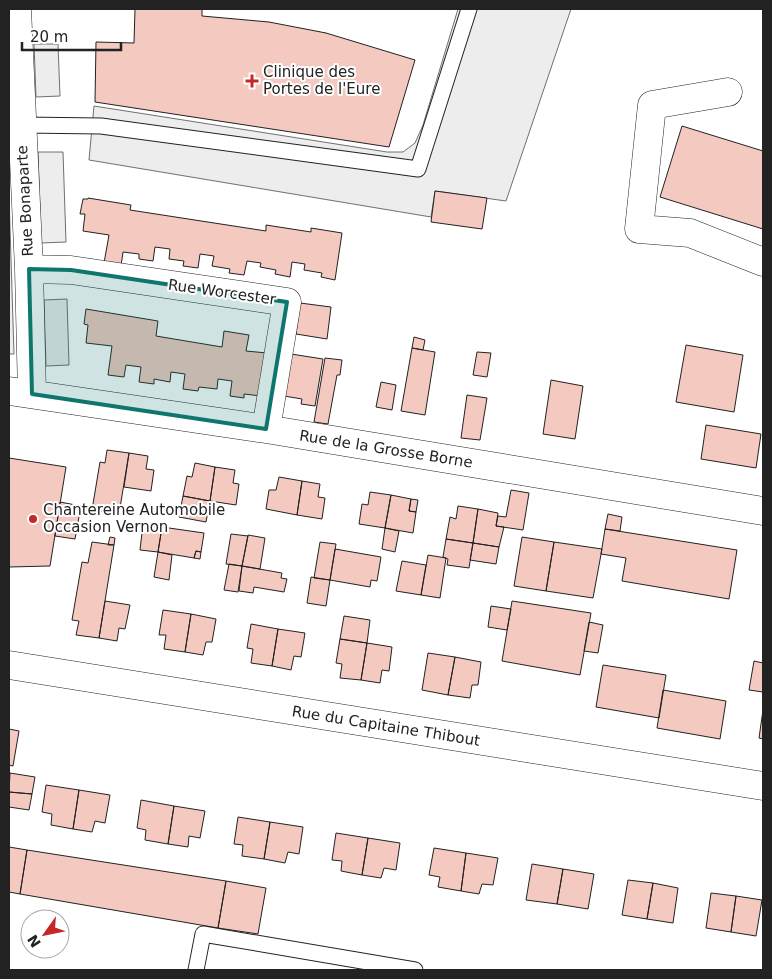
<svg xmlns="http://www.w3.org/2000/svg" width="772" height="979" font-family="'DejaVu Sans',sans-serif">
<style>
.parking{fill:#ededed;stroke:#6f6f6f}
.building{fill:#f3c9c0;stroke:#222}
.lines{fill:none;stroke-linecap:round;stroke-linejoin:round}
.service-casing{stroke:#222;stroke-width:17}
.minor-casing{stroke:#222;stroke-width:29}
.service{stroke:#fff;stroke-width:15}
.minor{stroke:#fff;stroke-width:28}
.marked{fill:#0f766e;fill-opacity:0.2;stroke:#0f766e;stroke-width:4;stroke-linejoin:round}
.poi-dot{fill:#c62828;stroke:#fff;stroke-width:2}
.labels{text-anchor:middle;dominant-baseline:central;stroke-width:4;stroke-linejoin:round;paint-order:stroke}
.poi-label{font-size:15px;fill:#222;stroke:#fff;text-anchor:start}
.street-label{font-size:15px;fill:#222;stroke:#fff}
</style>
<rect width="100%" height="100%" fill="#fff"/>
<path class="parking" d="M 458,9 L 571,9 L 506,201 L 435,191 L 431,217 L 89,160 L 94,106 L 387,152 L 403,152 L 415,143 L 423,125 Z
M 34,44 L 58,44 L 60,96 L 36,97 Z
M 38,152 L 63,152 L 66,242 L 41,243 Z
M 9,195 L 14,354 L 9,354 Z
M 67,299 L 69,365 L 46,366 L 44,300 Z"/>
<path class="building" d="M 121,9 L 202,9 L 202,16 L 269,22 L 326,33 L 415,60 L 389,147 L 95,102 L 96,42 L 134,43 L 135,9 Z
M 682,126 L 763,151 L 763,229 L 660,197 Z
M 435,191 L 487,198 L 482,229 L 431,222 Z
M 88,198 L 131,205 L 130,210 L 266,231 L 266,225 L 311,232 L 311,228 L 342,233 L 335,280 L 321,277 L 322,273 L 304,270 L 305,264 L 292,262 L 290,277 L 275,274 L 276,270 L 260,267 L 261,263 L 247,261 L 244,275 L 229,273 L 230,269 L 212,266 L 214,256 L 200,254 L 198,268 L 183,266 L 184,261 L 169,259 L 170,249 L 155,247 L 153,261 L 139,259 L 139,254 L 123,252 L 121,266 L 104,263 L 109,235 L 83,231 L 85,214 L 80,214 L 83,199 L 88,199 Z
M 300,303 L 331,307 L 327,339 L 296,334 Z
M 86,309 L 158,321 L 156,336 L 222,347 L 224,331 L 249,335 L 246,351 L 267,353 L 261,396 L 244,394 L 244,398 L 230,396 L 232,381 L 218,379 L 217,389 L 199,387 L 198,391 L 183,389 L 185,374 L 171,372 L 170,382 L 154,379 L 154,384 L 139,382 L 141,367 L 126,365 L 124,377 L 108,375 L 112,346 L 86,343 L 88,325 L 84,324 Z
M 414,337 L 425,340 L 423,350 L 412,348 Z
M 686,345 L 743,355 L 734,412 L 676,402 Z
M 412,348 L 435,352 L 425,415 L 401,411 Z
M 477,352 L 491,353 L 487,377 L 473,375 Z
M 291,354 L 323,359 L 315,406 L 301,404 L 302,399 L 284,396 Z
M 325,358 L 342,360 L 340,375 L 337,375 L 328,424 L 314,422 Z
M 551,380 L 583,386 L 575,439 L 543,434 Z
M 381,382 L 396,385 L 392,410 L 376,407 Z
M 467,395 L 487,398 L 480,440 L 461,438 Z
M 706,425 L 761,434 L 756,468 L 701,459 Z
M 107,450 L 129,453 L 119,514 L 92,510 L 100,462 L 105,463 Z
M 129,453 L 148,456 L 146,469 L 154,470 L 151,491 L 124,487 Z
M 9,458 L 66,467 L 50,566 L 9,567 Z
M 195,463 L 215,467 L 210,501 L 183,496 L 187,476 L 192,477 Z
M 215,467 L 235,470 L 233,483 L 239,484 L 236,505 L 210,501 Z
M 279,477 L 302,481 L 297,515 L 266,509 L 269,490 L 276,490 Z
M 302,481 L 320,484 L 318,497 L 325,498 L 322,519 L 297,515 Z
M 511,490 L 529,493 L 523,530 L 496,526 L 498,516 L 506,517 Z
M 370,492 L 391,495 L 385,528 L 359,524 L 362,504 L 368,505 Z
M 391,495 L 411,499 L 409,511 L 416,512 L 413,533 L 385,528 Z
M 183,496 L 210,501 L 206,522 L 179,517 Z
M 411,499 L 418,500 L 416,512 L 409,511 Z
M 60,502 L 81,506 L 75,539 L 55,536 Z
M 458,506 L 478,509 L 473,543 L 446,539 L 450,517 L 456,519 Z
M 478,509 L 498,513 L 496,526 L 504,527 L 499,547 L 473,543 Z
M 608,514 L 622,517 L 620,531 L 605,529 Z
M 143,524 L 162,527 L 158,552 L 140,550 Z
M 162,527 L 204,533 L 201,552 L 196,551 L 194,558 L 158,552 Z
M 385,528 L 399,531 L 395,552 L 382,549 Z
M 605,529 L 737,550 L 729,599 L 622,581 L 626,558 L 601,554 Z
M 231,534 L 248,536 L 242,566 L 226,564 Z
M 248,535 L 265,538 L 260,569 L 242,566 Z
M 110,537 L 115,538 L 114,545 L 108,545 Z
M 522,537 L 554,542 L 546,591 L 514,586 Z
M 446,539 L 473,543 L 469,568 L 447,565 L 448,559 L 443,557 Z
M 92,542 L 114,545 L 99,638 L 76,635 L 79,621 L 72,620 L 82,562 L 88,563 Z
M 320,542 L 336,544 L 330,580 L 314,578 Z
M 554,542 L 602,549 L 593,598 L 546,591 Z
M 473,543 L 499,547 L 496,564 L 470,560 Z
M 335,549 L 381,557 L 377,581 L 371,580 L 370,587 L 330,580 Z
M 196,551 L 201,552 L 200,559 L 194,558 Z
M 158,552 L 172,555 L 169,580 L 154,577 Z
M 428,555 L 446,558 L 440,598 L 421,595 Z
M 402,561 L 426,565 L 421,595 L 396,591 Z
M 229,564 L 242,566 L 238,592 L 224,590 Z
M 242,566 L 282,573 L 281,578 L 287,579 L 284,592 L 254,587 L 253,593 L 239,591 Z
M 311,577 L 330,580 L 326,606 L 307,603 Z
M 105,601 L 130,605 L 125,629 L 119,628 L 117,641 L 99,638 Z
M 512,601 L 591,613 L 580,675 L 502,661 Z
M 491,606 L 511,609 L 507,630 L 488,627 Z
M 163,610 L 191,614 L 185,652 L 164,649 L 166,635 L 159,635 Z
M 191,614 L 216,619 L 212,642 L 206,642 L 203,655 L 185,652 Z
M 344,616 L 370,620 L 367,643 L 340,639 Z
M 589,622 L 603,625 L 598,653 L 584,651 Z
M 251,624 L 278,629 L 272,666 L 251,663 L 253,649 L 247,648 Z
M 278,629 L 305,633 L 301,657 L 294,656 L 291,670 L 272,666 Z
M 340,639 L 367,643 L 361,680 L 340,678 L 342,664 L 336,663 Z
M 367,643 L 392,647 L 389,671 L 382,670 L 380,683 L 361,680 Z
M 428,653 L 455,657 L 448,695 L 422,690 Z
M 455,657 L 481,662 L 478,685 L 472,685 L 470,698 L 448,695 Z
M 754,661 L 763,663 L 763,692 L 749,690 Z
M 603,665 L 666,675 L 659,718 L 596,707 Z
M 663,690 L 726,701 L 720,739 L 657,728 Z
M 763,710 L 763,739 L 759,738 Z
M 9,729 L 19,731 L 13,766 L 9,765 Z
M 10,773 L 35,777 L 32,794 L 9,792 Z
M 46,785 L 79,790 L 73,829 L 51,825 L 52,814 L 42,812 Z
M 79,790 L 110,795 L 105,823 L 95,821 L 92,832 L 73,829 Z
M 9,792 L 32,794 L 29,810 L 9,807 Z
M 141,800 L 174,806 L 168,844 L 145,840 L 146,830 L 137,828 Z
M 174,806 L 205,811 L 200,838 L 189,836 L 188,847 L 168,844 Z
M 238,817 L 270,822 L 264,859 L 242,856 L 243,845 L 234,844 Z
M 270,822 L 303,827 L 299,854 L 288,852 L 285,863 L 264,859 Z
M 336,833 L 368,838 L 362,875 L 341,871 L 342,861 L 332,860 Z
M 368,838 L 400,843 L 396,870 L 384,868 L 381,878 L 362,875 Z
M 9,847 L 27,850 L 20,894 L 9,892 Z
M 434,848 L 466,853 L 461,891 L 438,887 L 440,877 L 429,875 Z
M 27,850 L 226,881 L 218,928 L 20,894 Z
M 466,853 L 498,858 L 493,885 L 482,884 L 479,894 L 461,891 Z
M 532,864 L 563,869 L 557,904 L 526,900 Z
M 563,869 L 594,874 L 588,909 L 557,904 Z
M 628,880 L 653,883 L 647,919 L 622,915 Z
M 226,881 L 266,888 L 258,934 L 218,928 Z
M 653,883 L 678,888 L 673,923 L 647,919 Z
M 711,893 L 736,896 L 731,932 L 706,928 Z
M 736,896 L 762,900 L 756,936 L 731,932 Z"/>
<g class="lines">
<g class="service-casing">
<path id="service" d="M 22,125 L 101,126 L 418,169 L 469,9
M 196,970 L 203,934 L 415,970"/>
</g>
<g class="minor-casing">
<path id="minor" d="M 17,9 L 29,269 L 32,394
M 728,92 L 652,105 L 639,229 L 690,233 L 763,262
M 29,269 L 71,270 L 287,302 L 266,429
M 9,391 L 266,429 L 763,511
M 9,665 L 763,786"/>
</g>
<use href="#service" class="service"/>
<use href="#minor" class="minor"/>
</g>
<path class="marked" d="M 29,269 L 71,270 L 287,302 L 266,429 L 32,394 Z"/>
<g class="poi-dot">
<path d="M249.5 73.5h5v5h5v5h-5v5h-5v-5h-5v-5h5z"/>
<circle cx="33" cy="519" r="5"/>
</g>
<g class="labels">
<g class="poi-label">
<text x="263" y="72">Clinique des<tspan x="263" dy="17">Portes de l'Eure</tspan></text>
<text x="43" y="510">Chantereine Automobile<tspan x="43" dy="17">Occasion Vernon</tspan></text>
</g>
<g class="street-label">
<text transform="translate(25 201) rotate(-93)">Rue Bonaparte</text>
<text transform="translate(222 292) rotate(8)">Rue Worcester</text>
<text transform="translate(386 449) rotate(9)">Rue de la Grosse Borne</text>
<text transform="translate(386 726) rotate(9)">Rue du Capitaine Thibout</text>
</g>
</g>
<rect width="772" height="979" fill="none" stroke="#222222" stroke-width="20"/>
<g transform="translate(45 934) rotate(237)"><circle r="24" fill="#ffffff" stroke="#a7a7a7"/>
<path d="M0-4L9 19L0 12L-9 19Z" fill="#c62828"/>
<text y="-8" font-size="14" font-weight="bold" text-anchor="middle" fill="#222222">N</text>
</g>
<path d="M22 42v8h99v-8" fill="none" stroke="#222222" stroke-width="2.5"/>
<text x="30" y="42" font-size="15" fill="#222222" stroke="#ffffff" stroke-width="4" paint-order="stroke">20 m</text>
</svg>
